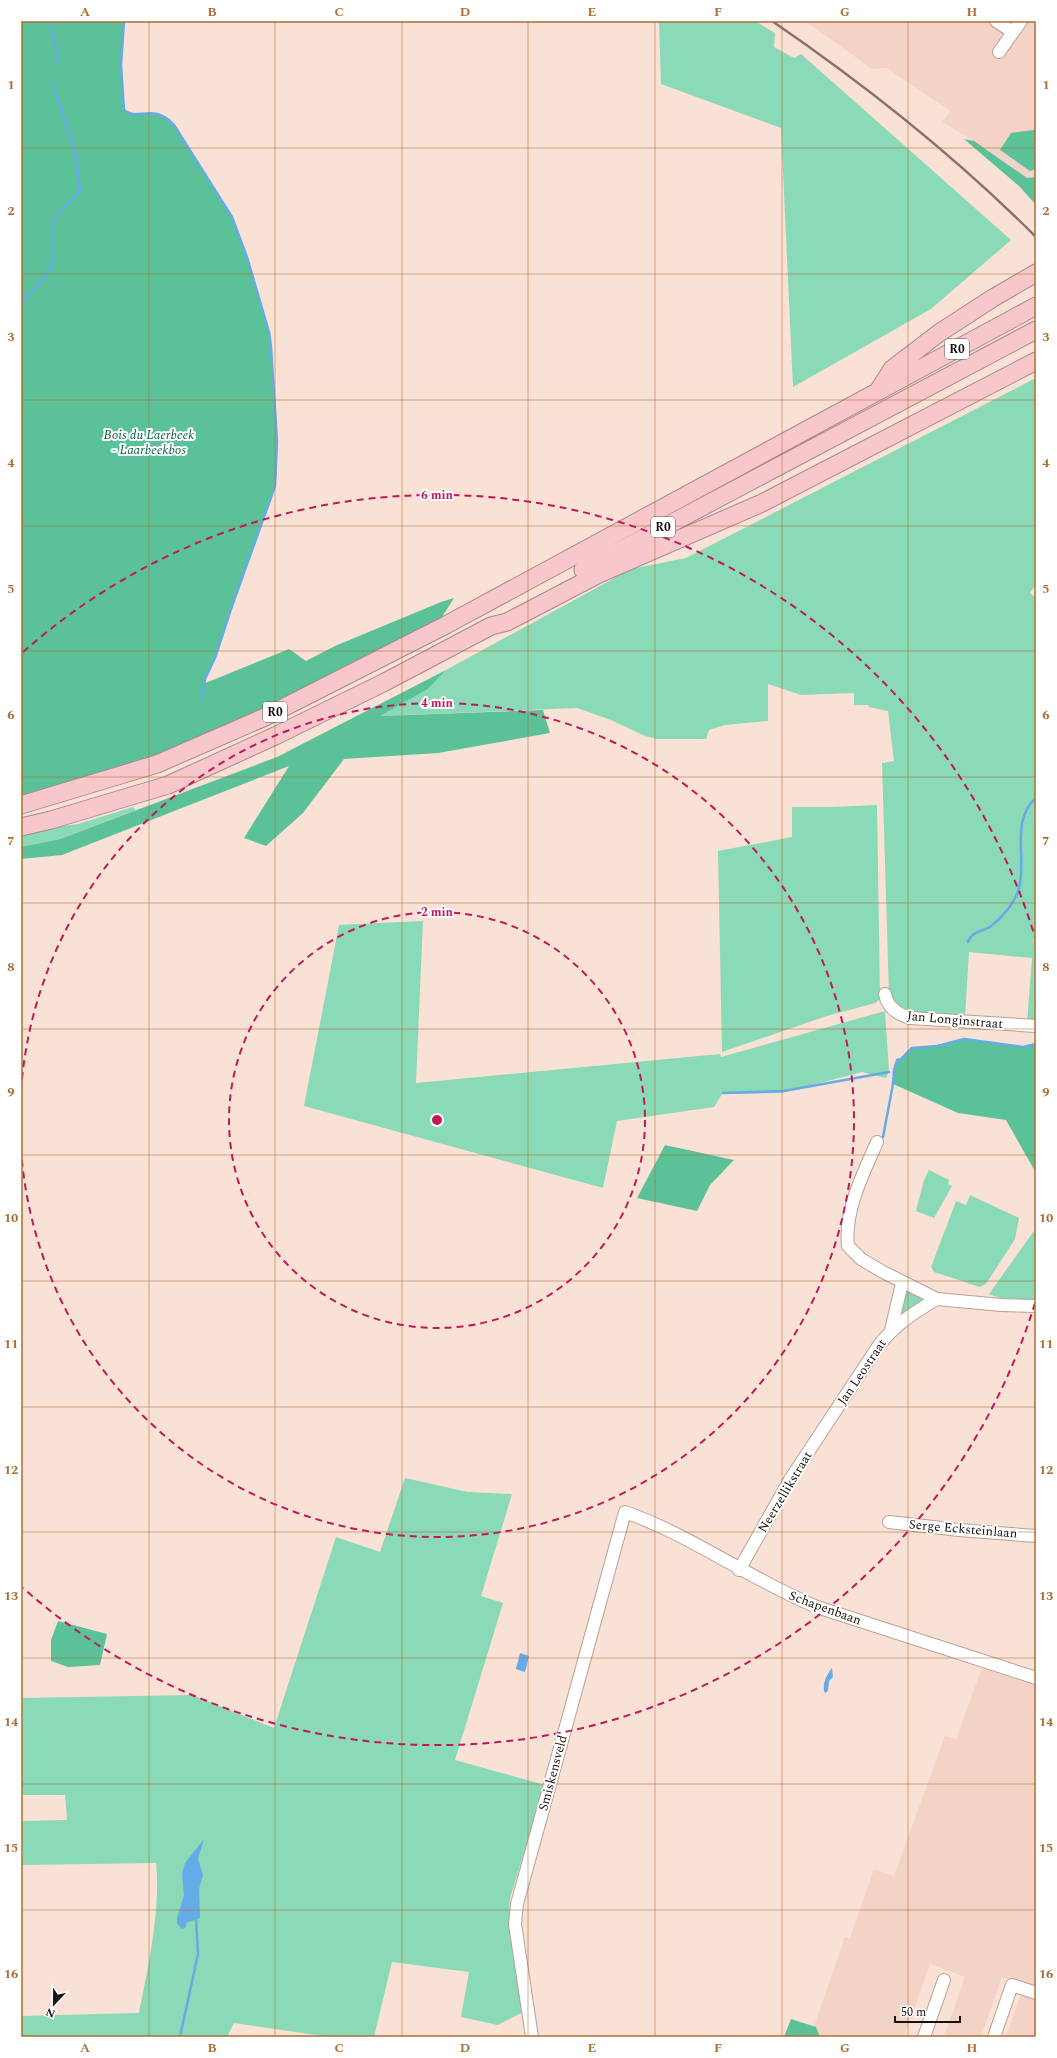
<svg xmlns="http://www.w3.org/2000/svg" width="1057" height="2058" font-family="Spectral,serif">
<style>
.built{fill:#f3d3c5}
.green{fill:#8ad9b7}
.forest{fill:#5ac198}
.water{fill:#65abe7}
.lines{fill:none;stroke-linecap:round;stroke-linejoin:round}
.stream{stroke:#65abe7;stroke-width:2.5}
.minor-casing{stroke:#b8a096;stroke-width:14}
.highway-casing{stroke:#aa8788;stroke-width:19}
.minor{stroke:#fff;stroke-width:12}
.highway{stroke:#f8c7cb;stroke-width:17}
.rail{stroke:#84746d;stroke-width:2.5}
.grid{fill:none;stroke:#ab6e32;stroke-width:1;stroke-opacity:0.55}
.ring{fill:none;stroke:#c2185b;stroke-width:2;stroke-dasharray:7 5}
.labels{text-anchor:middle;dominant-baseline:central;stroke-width:4;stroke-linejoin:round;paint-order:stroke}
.shield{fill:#fff;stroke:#5e5856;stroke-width:1}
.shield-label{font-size:12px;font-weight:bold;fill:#19110d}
.park-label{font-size:13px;font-style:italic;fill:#0a5e43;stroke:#fff}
.street-label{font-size:13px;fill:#19110d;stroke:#fff}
.centre{fill:#c2185b;stroke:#fff;stroke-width:2}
.ring-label{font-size:12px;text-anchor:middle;font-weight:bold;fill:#c2185b;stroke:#fff;stroke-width:4;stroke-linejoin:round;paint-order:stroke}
.neatline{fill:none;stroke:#ab6e32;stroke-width:1.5}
.grid-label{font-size:13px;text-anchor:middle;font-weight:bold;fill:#ab6e32}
</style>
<rect width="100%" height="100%" fill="#fae1d6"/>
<path class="built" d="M 805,21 L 1036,21 L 1036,177 L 1027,178 L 974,141 L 942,122 L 950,111 L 887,68 L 872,69 Z
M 982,1668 L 1036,1686 L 1036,1988 L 1002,1977 L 981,2037 L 944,2037 L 965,1977 L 930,1964 L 904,2037 L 800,2037 L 813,2029 L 845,1937 L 850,1938 L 874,1869 L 894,1876 L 945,1736 L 956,1739 Z
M 1036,1990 L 1036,2037 L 1006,2037 L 1021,1994 Z"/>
<path class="green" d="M 659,21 L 755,21 L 775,33 L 774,47 L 794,58 L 801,54 L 1011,240 L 931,309 L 793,387 L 781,128 L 661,84 Z
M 1036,378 L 1036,584 L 1030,593 L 1036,598 L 1036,1022 L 1027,1023 L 1032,958 L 969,952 L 965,1017 L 935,1017 L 901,1011 L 889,995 L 882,763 L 894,761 L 888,711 L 869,707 L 868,705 L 854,705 L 854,693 L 801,695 L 768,684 L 768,721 L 725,725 L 709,730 L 706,739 L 657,739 L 645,736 L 611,720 L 577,708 L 379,716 L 428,689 L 446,670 L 631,569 L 686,558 Z
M 877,805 L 880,999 L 875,1003 L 827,1016 L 722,1052 L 718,851 L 792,837 L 792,807 L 830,807 Z
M 133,807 L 136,810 L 60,839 L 21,847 L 21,835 L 54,827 L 78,824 Z
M 423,921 L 416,1083 L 720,1054 L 721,1057 L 885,1011 L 889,1071 L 886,1078 L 862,1072 L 781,1093 L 722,1094 L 714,1107 L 617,1121 L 603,1188 L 304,1106 L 339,925 Z
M 929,1170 L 949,1180 L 948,1184 L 952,1186 L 934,1218 L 916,1211 L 924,1180 Z
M 970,1195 L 1019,1218 L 1015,1239 L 986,1284 L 980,1287 L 934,1272 L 931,1267 L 956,1201 L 966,1205 Z
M 1036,1228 L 1036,1300 L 1000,1298 L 989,1294 Z
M 906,1290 L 925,1300 L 899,1319 Z
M 405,1478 L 468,1492 L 512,1494 L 481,1596 L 503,1603 L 455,1760 L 545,1785 L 510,1898 L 509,1914 L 525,2011 L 498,2025 L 461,2017 L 469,1972 L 392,1962 L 374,2037 L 330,2037 L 234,2023 L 227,2037 L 21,2037 L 21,2016 L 139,2013 C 148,1967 161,1909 156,1863 L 21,1865 L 21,1821 L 67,1820 L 65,1795 L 21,1795 L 21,1698 L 192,1695 L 274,1728 L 336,1537 L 380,1552 Z"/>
<path class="forest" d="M 21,21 L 124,21 L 121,65 L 124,110 C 137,122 153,102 174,125 L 232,217 L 247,257 L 269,332 L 277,441 L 277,472 L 272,498 L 231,609 L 215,658 L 203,684 L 289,649 L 306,661 L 335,646 L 441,602 L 454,598 L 442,617 L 261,710 L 154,756 L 21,796 Z
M 1036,128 L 1036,169 L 1030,171 L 1000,150 L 1011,133 L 1034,130 Z
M 964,139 L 974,141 L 1027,178 L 1036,177 L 1036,205 L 1020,187 Z
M 446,670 L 428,689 L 380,716 L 543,710 L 550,733 L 438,753 L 344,759 L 303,813 L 266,846 L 244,838 L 289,766 L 62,855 L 21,859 L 21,847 L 60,839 L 277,757 Z
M 964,1039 L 1023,1047 L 1036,1044 L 1036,1173 L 1006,1120 L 958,1113 L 893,1084 L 894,1070 L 897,1060 L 901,1059 L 912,1048 L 937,1046 Z
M 665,1145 L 734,1160 L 710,1185 L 697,1211 L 637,1198 Z
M 58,1621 L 107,1634 L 100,1665 L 68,1667 L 51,1661 L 51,1640 Z
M 791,2019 L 816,2027 L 820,2037 L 784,2037 Z"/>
<path class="water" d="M 520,1653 L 529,1656 L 525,1672 L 516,1669 Z
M 832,1668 L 833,1677 L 829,1681 L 828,1691 L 825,1693 C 821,1686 827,1674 832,1668 Z
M 204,1839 L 198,1859 L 203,1875 L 199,1889 L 200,1918 L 186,1923 L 186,1927 L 182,1929 L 177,1923 L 177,1918 L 184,1896 L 182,1874 L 185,1863 Z"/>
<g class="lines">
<path class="stream" d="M 51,21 L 58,62
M 124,21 L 121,65 L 124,110 C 137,122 153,102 174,125 L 232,217 L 247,257 L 269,332 L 271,347 L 277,441 L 275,486 L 231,609 L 215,658 L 205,679 L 202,699
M 21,303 L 38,286 L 52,265 L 53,220 L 80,191 L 75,150 L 53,84
M 968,942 C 971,932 983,931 990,927 C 1002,918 1015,903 1019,888 C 1027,860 1010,820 1036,798
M 723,1093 L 784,1091 L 889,1072
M 883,1137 L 893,1084 L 894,1070 L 897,1060 L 901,1059 L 912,1048 L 937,1046 L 964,1039 L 1023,1047 L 1036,1044
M 180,2037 L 198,1954 L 196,1919"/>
<g class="minor-casing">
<path id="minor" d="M 996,21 L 1013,32
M 999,52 L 1021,21
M 885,994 C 887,1007 897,1014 910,1018 L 1036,1026
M 877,1142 C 863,1174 844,1211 848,1246 L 861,1259 L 883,1272 L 937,1299 L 1001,1305 L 1036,1306
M 891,1330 L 902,1283
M 889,1522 L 959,1530 L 1036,1536
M 739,1570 L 791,1478 L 879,1345 C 895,1325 914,1312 937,1299
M 532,2037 L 515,1924 L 517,1904 L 625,1512 C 693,1536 751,1580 817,1607 L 1036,1678
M 924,2037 L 944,1980
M 994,2037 L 1012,1985 L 1036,1993"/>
</g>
<g class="highway-casing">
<path id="highway" d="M 878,391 L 892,369 L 939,333 L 993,298 L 1036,273
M 583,570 L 1036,330
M 21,805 L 157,764 L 265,717 L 446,625 L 1036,306
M 21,827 L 51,820 L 168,785 L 275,736 L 385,682 L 491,626 L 507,622 L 599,574 L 762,503 L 1036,361"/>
</g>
<use href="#minor" class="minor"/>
<use href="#highway" class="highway"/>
<path class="rail" d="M 772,21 C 867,86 955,156 1036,237"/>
</g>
<path class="grid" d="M 149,21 L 149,2037M 275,21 L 275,2037M 402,21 L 402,2037M 528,21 L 528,2037M 655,21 L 655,2037M 782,21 L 782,2037M 908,21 L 908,2037M 21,148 L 1036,148M 21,274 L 1036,274M 21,400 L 1036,400M 21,526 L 1036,526M 21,651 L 1036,651M 21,777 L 1036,777M 21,903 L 1036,903M 21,1029 L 1036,1029M 21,1155 L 1036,1155M 21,1281 L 1036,1281M 21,1407 L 1036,1407M 21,1532 L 1036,1532M 21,1658 L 1036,1658M 21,1784 L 1036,1784M 21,1910 L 1036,1910"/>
<g class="ring">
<circle cx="437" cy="1120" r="208"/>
<path d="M21 1091A417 417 0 1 1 21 1149"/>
<path d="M1035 1303A625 625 0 0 1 23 1588M23 652A625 625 0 0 1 1035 937"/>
</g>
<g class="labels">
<g class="shield">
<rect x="945" y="339" width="24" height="20" rx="3"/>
<rect x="651" y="517" width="24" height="20" rx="3"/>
<rect x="263" y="702" width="24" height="20" rx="3"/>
</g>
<g class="shield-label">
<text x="957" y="349">R0</text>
<text x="663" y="527">R0</text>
<text x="275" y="712">R0</text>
</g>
<g class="park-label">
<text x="149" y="435">Bois du Laerbeek<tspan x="149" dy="15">- Laarbeekbos</tspan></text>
</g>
<g class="street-label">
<text transform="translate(955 1020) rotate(5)">Jan Longinstraat</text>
<text transform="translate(862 1372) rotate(-56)">Jan Leostraat</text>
<text transform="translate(785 1492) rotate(-59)">Neerzellikstraat</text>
<text transform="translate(963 1529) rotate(5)">Serge Ecksteinlaan</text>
<text transform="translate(825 1608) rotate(20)">Schapenbaan</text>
<text transform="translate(553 1773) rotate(-75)">Smiskensveld</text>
</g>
</g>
<circle cx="437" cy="1120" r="6" class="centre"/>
<g class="ring-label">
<text x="437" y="499">6 min</text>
<text x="437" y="707">4 min</text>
<text x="437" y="916">2 min</text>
</g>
<rect width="1057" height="2058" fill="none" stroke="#ffffff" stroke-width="44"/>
<g transform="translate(54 2004) rotate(202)" stroke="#ffffff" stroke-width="3" paint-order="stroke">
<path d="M0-3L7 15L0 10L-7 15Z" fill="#19110d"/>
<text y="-6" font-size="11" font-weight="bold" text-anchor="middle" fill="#19110d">N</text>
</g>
<path d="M895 2016v6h65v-6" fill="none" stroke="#19110d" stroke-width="2"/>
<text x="901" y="2016" font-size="12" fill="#19110d" stroke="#ffffff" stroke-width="3" paint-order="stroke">50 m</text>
<rect x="22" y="22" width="1013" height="2014" class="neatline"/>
<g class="grid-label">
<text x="85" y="16">A</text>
<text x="212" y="16">B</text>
<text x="339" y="16">C</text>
<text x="465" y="16">D</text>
<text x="592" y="16">E</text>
<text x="718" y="16">F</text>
<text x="845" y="16">G</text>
<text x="972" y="16">H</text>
<text x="11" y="89">1</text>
<text x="1046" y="89">1</text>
<text x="11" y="215">2</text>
<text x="1046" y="215">2</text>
<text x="11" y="341">3</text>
<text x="1046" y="341">3</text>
<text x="11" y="467">4</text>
<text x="1046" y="467">4</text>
<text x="11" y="593">5</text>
<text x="1046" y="593">5</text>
<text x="11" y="719">6</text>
<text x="1046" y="719">6</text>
<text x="11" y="845">7</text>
<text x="1046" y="845">7</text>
<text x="11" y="971">8</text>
<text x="1046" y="971">8</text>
<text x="11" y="1096">9</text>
<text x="1046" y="1096">9</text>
<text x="11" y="1222">10</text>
<text x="1046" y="1222">10</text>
<text x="11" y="1348">11</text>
<text x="1046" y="1348">11</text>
<text x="11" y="1474">12</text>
<text x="1046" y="1474">12</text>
<text x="11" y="1600">13</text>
<text x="1046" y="1600">13</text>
<text x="11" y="1726">14</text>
<text x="1046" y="1726">14</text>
<text x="11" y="1852">15</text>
<text x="1046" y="1852">15</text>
<text x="11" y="1978">16</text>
<text x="1046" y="1978">16</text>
<text x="85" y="2052">A</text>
<text x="212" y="2052">B</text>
<text x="339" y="2052">C</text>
<text x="465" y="2052">D</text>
<text x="592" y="2052">E</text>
<text x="718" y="2052">F</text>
<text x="845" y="2052">G</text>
<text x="972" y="2052">H</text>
</g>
</svg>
